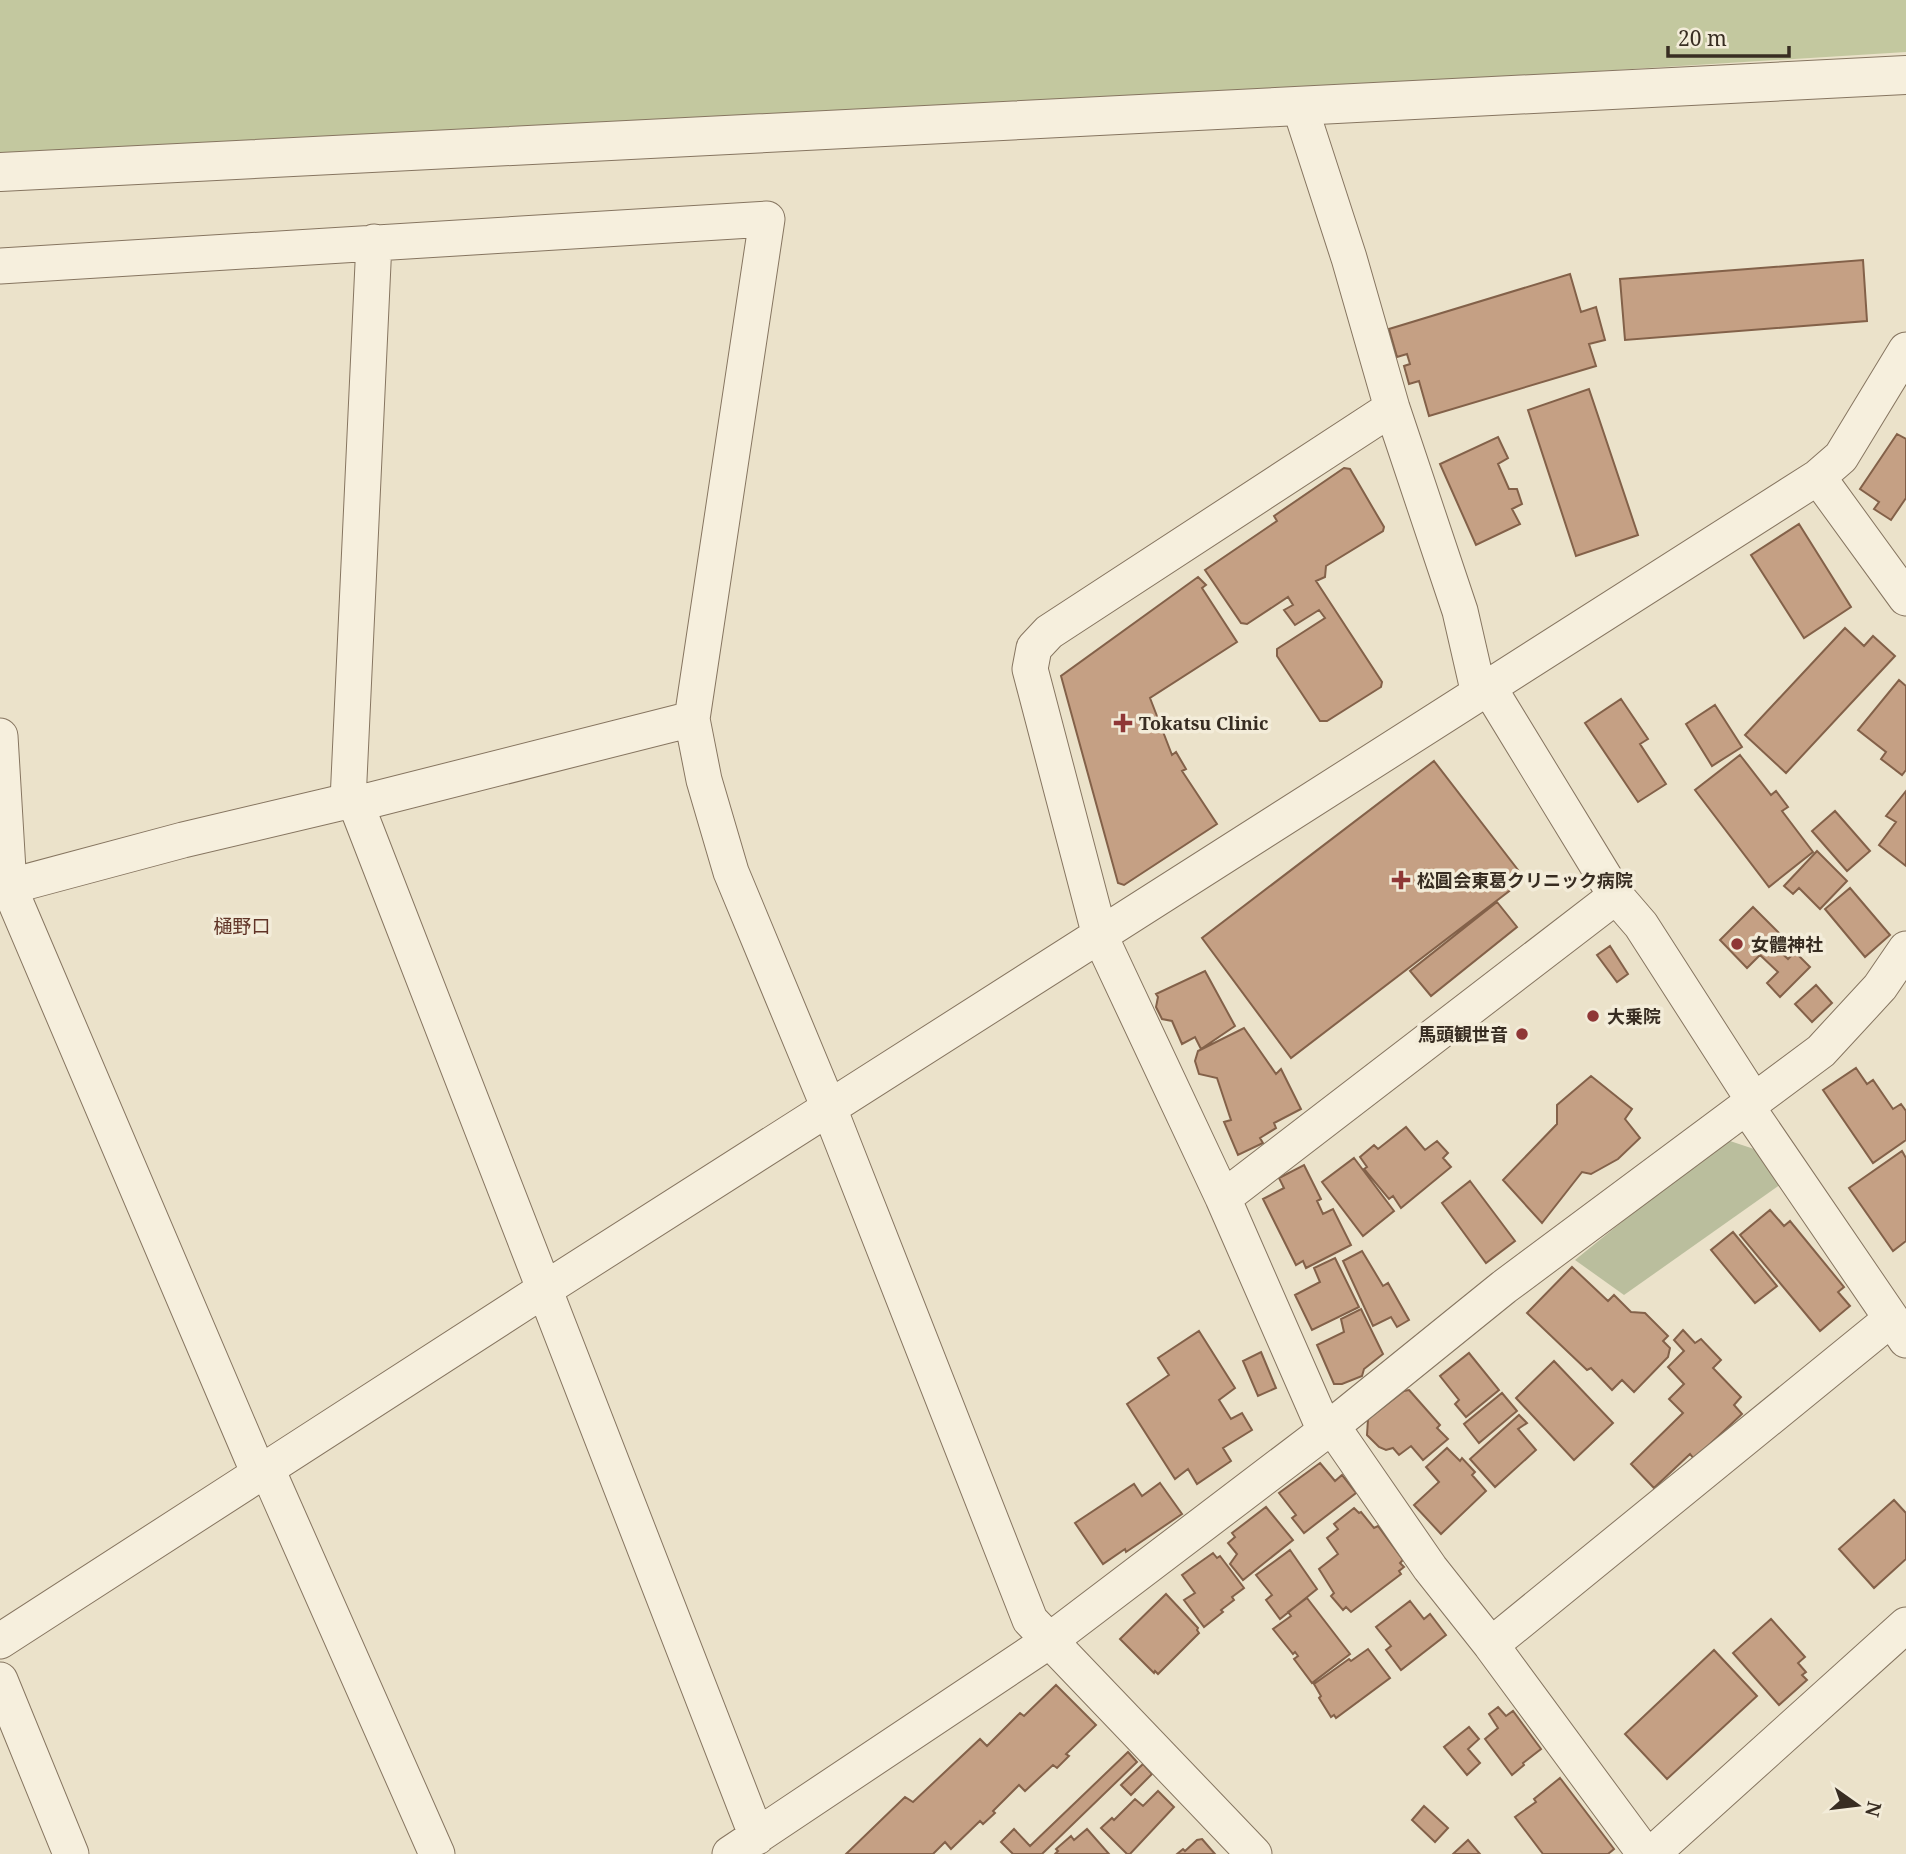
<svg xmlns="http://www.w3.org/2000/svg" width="1906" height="1854" font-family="'Noto Serif','Noto Sans JP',serif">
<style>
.green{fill:#c3c89f}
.cemetery{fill:#babe9d}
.building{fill:#c5a084;stroke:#836149;stroke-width:2}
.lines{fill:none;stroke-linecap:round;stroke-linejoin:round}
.minor-casing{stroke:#867560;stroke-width:37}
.tertiary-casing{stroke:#867560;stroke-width:40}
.minor{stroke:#f6efdd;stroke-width:35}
.tertiary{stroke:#f6efdd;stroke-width:38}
.poi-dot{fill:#8f3736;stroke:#f3ecd9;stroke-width:2.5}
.labels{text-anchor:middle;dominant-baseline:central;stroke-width:7;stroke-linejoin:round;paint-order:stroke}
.poi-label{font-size:18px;font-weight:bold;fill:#382d22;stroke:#f3ecd9;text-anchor:start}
.neighbourhood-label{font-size:19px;fill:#603326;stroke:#f3ecd9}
</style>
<rect width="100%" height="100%" fill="#ebe2ca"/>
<path class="green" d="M 0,0 L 1906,0 L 1906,52 L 0,171 Z"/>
<path class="cemetery" d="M 1724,1139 L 1760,1151 L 1784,1182 L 1624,1295 L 1575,1260 Z"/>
<path class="building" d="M 1863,260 L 1867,321 L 1625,340 L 1620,279 Z
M 1570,274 L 1581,312 L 1596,307 L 1605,340 L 1589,344 L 1596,366 L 1429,416 L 1419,381 L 1409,384 L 1404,366 L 1410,364 L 1407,354 L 1397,357 L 1389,329 Z
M 1589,389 L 1638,535 L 1576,556 L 1528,410 Z
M 1897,434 L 1906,439 L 1906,498 L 1891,520 L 1874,509 L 1879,502 L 1860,489 Z
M 1498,437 L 1508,458 L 1498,464 L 1509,489 L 1517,489 L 1522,504 L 1512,509 L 1520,524 L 1476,545 L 1440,464 Z
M 1344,468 L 1350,469 L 1384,527 L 1383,531 L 1326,566 L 1325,577 L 1316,581 L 1382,682 L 1381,687 L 1327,721 L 1320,721 L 1277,656 L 1277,649 L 1325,618 L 1319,610 L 1295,625 L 1284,610 L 1293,605 L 1288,597 L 1247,624 L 1241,623 L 1205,570 L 1277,521 L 1274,516 Z
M 1799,524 L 1851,607 L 1804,638 L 1751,555 Z
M 1198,577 L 1206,585 L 1202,588 L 1237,642 L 1150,698 L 1172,755 L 1176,752 L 1186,769 L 1182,771 L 1217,824 L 1124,885 L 1118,883 L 1061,676 Z
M 1845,628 L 1864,646 L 1873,636 L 1895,656 L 1786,773 L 1745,735 Z
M 1899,680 L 1906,686 L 1906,770 L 1902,775 L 1881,759 L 1886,752 L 1858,730 Z
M 1621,699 L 1648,739 L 1640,744 L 1666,784 L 1638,802 L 1585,723 Z
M 1715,705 L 1742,747 L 1712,766 L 1686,724 Z
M 1740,755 L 1771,795 L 1776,791 L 1788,807 L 1782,811 L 1813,852 L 1769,887 L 1695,790 Z
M 1434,761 L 1525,879 L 1291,1058 L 1202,938 Z
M 1906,791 L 1906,866 L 1879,845 L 1896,822 L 1886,816 Z
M 1835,811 L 1870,851 L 1847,871 L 1812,831 Z
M 1817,851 L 1847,881 L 1820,909 L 1799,888 L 1793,894 L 1784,886 Z
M 1850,888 L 1890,935 L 1865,957 L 1825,909 Z
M 1497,902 L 1517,927 L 1431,996 L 1410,971 Z
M 1753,907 L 1780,934 L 1771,943 L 1788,959 L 1795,952 L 1810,967 L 1780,997 L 1767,983 L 1778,972 L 1760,955 L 1747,968 L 1720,940 Z
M 1610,946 L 1628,974 L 1617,982 L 1597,955 Z
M 1205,971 L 1235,1026 L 1201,1049 L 1195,1037 L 1182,1044 L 1172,1021 L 1162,1019 L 1156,1007 L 1158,997 L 1156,994 Z
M 1816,985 L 1832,1003 L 1812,1022 L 1795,1004 Z
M 1244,1028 L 1276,1074 L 1281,1069 L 1301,1109 L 1274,1123 L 1276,1128 L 1260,1138 L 1263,1143 L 1238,1155 L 1224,1122 L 1231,1120 L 1217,1078 L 1199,1074 L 1195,1061 L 1198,1051 Z
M 1856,1068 L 1867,1084 L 1873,1080 L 1893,1109 L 1901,1104 L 1906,1111 L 1906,1140 L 1873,1163 L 1823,1090 Z
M 1591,1076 L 1632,1109 L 1625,1119 L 1640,1138 L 1618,1159 L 1591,1174 L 1582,1172 L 1542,1223 L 1503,1180 L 1557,1124 L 1557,1105 Z
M 1406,1127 L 1425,1150 L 1437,1141 L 1448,1153 L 1443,1158 L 1451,1167 L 1401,1208 L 1393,1196 L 1389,1199 L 1364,1169 L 1367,1167 L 1360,1157 L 1374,1145 L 1378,1149 Z
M 1902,1151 L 1906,1158 L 1906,1241 L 1893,1251 L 1849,1188 Z
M 1354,1158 L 1394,1211 L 1363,1236 L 1322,1182 Z
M 1304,1165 L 1321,1199 L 1317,1201 L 1323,1214 L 1333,1209 L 1351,1245 L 1306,1268 L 1303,1261 L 1296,1265 L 1263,1199 L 1284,1188 L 1279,1178 Z
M 1470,1181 L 1515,1241 L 1486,1263 L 1442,1203 Z
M 1770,1210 L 1784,1226 L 1790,1221 L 1844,1287 L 1838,1292 L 1850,1306 L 1820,1331 L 1740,1235 Z
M 1733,1232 L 1777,1286 L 1755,1303 L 1711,1250 Z
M 1362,1251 L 1383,1286 L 1388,1283 L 1409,1320 L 1397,1327 L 1391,1317 L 1373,1326 L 1343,1261 Z
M 1335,1258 L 1359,1307 L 1312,1330 L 1295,1295 L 1320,1282 L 1314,1268 Z
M 1572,1267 L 1608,1301 L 1614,1295 L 1631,1312 L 1645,1313 L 1668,1336 L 1663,1341 L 1670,1348 L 1668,1357 L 1634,1392 L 1622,1380 L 1612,1390 L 1591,1368 L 1587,1370 L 1527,1313 Z
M 1361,1309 L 1383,1354 L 1364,1369 L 1362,1376 L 1342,1384 L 1334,1384 L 1317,1345 L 1344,1332 L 1341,1319 Z
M 1683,1330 L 1695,1343 L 1701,1339 L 1721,1360 L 1713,1368 L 1741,1397 L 1734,1405 L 1742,1414 L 1694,1459 L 1690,1454 L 1654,1488 L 1631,1464 L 1683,1413 L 1669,1399 L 1684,1384 L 1668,1367 L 1684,1351 L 1674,1340 Z
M 1199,1331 L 1235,1388 L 1219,1400 L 1231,1419 L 1242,1413 L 1252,1430 L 1223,1448 L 1231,1461 L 1197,1484 L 1188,1469 L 1175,1479 L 1127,1404 L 1169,1375 L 1158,1358 Z
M 1261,1352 L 1276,1388 L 1258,1396 L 1243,1361 Z
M 1469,1353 L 1499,1390 L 1466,1417 L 1455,1404 L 1459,1400 L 1440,1376 Z
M 1554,1361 L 1613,1423 L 1574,1460 L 1516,1398 Z
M 1409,1390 L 1440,1425 L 1437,1428 L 1448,1439 L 1423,1460 L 1411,1446 L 1399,1455 L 1393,1448 L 1386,1450 L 1379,1447 L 1367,1435 L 1368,1419 L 1404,1391 Z
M 1502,1393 L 1517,1411 L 1479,1443 L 1464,1424 Z
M 1519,1415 L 1527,1423 L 1518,1429 L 1536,1450 L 1495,1487 L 1470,1459 Z
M 1447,1448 L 1460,1461 L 1462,1458 L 1475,1472 L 1472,1475 L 1486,1491 L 1441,1534 L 1414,1505 L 1439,1482 L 1426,1467 Z
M 1320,1463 L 1335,1481 L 1342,1475 L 1356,1493 L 1304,1533 L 1292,1518 L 1296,1515 L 1279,1493 Z
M 1160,1483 L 1182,1514 L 1126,1552 L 1125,1549 L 1103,1564 L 1075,1523 L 1134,1484 L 1142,1496 Z
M 1894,1500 L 1906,1513 L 1906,1559 L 1874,1588 L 1839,1549 Z
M 1266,1507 L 1293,1540 L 1243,1580 L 1230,1564 L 1237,1554 L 1228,1543 L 1235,1537 L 1232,1533 Z
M 1354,1508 L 1359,1513 L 1361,1512 L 1374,1528 L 1378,1526 L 1403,1560 L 1400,1563 L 1404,1567 L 1399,1571 L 1401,1574 L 1351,1612 L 1346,1607 L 1343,1610 L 1331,1596 L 1334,1593 L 1319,1569 L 1338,1554 L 1327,1538 L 1338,1529 L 1334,1524 Z
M 1290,1550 L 1317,1589 L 1280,1619 L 1266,1600 L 1272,1595 L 1256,1575 Z
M 1213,1553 L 1217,1558 L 1220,1556 L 1244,1588 L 1232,1597 L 1234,1600 L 1221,1610 L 1223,1612 L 1204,1627 L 1184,1600 L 1195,1593 L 1182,1575 Z
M 1166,1594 L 1198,1628 L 1197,1630 L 1199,1633 L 1158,1674 L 1155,1671 L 1154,1673 L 1120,1639 Z
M 1307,1598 L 1350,1654 L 1312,1683 L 1294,1659 L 1298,1656 L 1295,1652 L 1293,1654 L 1273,1629 L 1291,1616 L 1288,1612 Z
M 1410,1601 L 1424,1619 L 1430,1614 L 1446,1635 L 1401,1670 L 1386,1650 L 1391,1646 L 1376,1627 Z
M 1771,1619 L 1805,1657 L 1798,1663 L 1806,1672 L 1802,1675 L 1807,1680 L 1779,1705 L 1733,1653 Z
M 1368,1649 L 1390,1678 L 1336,1718 L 1334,1715 L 1331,1717 L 1319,1698 L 1321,1696 L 1314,1684 L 1349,1659 L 1351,1661 Z
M 1714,1650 L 1757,1696 L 1667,1779 L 1625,1734 Z
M 1056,1685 L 1096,1725 L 1066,1754 L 1069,1756 L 1057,1768 L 1053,1765 L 1025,1791 L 1019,1785 L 993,1811 L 995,1813 L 983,1824 L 980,1821 L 951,1849 L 945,1842 L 933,1854 L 846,1854 L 905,1797 L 913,1802 L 980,1739 L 987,1746 L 1020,1713 L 1024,1716 Z
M 1498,1707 L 1506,1716 L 1513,1711 L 1541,1749 L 1523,1763 L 1524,1765 L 1512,1775 L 1485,1739 L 1498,1728 L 1489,1714 Z
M 1469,1727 L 1479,1739 L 1468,1749 L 1480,1763 L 1467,1775 L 1444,1747 Z
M 1128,1752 L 1137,1762 L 1042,1854 L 1013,1854 L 1001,1842 L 1014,1829 L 1030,1846 Z
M 1143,1764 L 1152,1774 L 1131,1795 L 1121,1785 Z
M 1560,1778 L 1614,1849 L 1608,1854 L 1543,1854 L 1515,1817 L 1536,1802 L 1534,1799 Z
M 1158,1791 L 1174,1807 L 1130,1854 L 1127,1854 L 1101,1828 L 1112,1818 L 1114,1820 L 1135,1799 L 1143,1806 Z
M 1424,1806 L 1448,1828 L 1435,1842 L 1412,1820 Z
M 1087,1829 L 1109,1854 L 1055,1854 L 1058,1851 L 1056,1849 L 1071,1836 L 1074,1840 Z
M 1202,1839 L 1215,1854 L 1177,1854 L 1183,1849 L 1185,1851 L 1197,1840 Z
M 1468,1840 L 1480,1854 L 1453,1854 Z"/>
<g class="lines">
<g class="minor-casing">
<path id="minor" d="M 1300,107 L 1349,258 L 1392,408 L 1460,611 L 1479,694
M 0,266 L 767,219 L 692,719 L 704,780 L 731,872 L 829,1108 L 1030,1620 L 1254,1854
M 1818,477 L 1906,598
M 1489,688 L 1616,896 L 1641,925 L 1754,1101
M 0,736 L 9,887 L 259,1474
M 348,801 L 374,242
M 356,804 L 757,1837
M 0,889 L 183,840 L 348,801 L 356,804 L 692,719
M 1747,1107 L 1906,1340
M 1223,1198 L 1616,896
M 1332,1426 L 1430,1568 L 1491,1645 L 1645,1854
M 1325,1431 L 1223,1198 L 1100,936 L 1030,669 L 1034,648 L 1049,632 L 1392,408
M 267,1469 L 437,1854
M 0,1641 L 545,1289 L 1818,477 L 1841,457 L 1906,350
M 1491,1645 L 1891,1319
M 0,1680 L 71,1854
M 730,1854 L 1049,1641 L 1332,1426 L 1504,1287 L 1821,1051 L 1880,987 L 1906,949
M 1652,1854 L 1906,1625"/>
</g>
<g class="tertiary-casing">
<path id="tertiary" d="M 0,172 L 1906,75"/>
</g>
<use href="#minor" class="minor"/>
<use href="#tertiary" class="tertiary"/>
</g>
<g class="poi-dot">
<path d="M1119.5 712.5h7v7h7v7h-7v7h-7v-7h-7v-7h7z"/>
<path d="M1397.5 869.5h7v7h7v7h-7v7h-7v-7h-7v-7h7z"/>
<circle cx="1737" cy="944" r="7"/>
<circle cx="1593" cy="1016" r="7"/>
<circle cx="1522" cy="1034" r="7"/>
</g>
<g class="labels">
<g class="poi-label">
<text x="1139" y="723">Tokatsu Clinic</text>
<text x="1417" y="880">松圓会東葛クリニック病院</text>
<text x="1751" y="944">女體神社</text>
<text x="1607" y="1016">大乗院</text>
<text x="1508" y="1034" text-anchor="end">馬頭観世音</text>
</g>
<g class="neighbourhood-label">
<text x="242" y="926">樋野口</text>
</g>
</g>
<g transform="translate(1857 1805) rotate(104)" stroke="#f3ecd9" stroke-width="5" paint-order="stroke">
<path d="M0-5L12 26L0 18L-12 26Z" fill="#382d22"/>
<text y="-10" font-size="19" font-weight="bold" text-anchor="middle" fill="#382d22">N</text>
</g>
<path d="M1668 46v10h121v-10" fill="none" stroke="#382d22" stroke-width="3.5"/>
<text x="1678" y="46" font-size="21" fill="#382d22" stroke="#f3ecd9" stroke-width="5" paint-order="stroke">20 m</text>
</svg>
